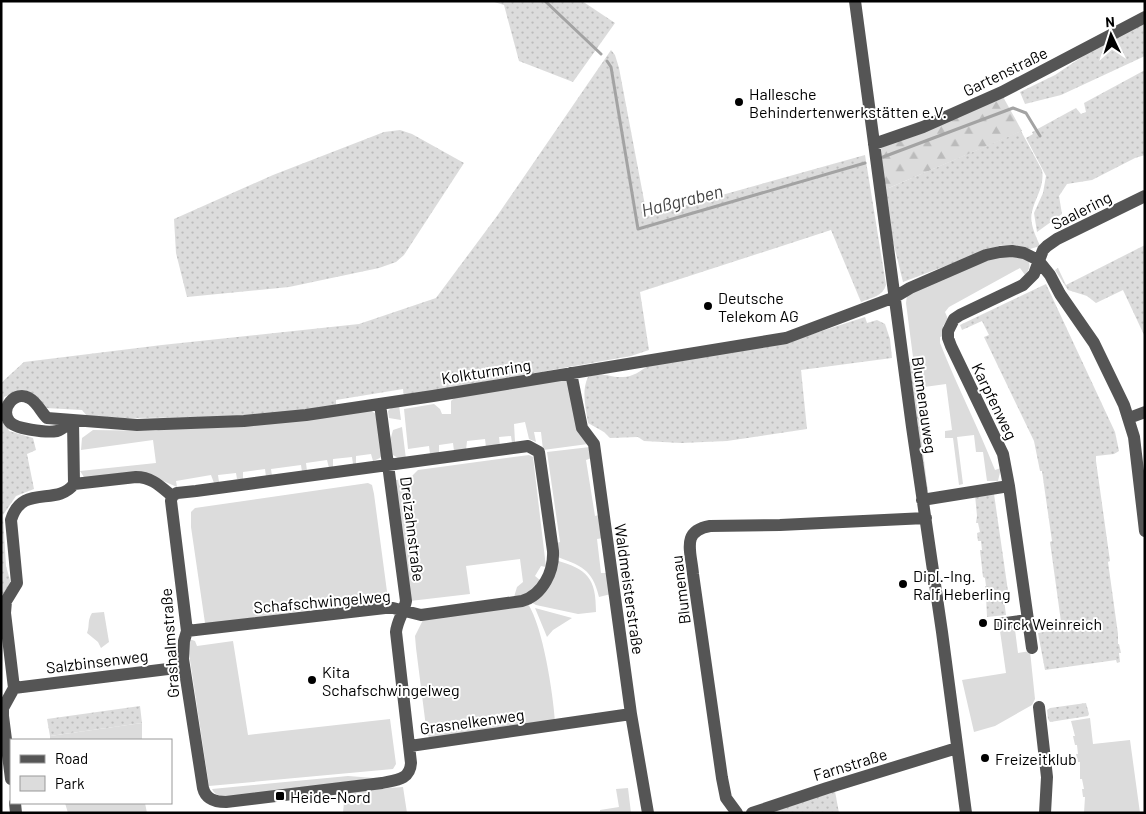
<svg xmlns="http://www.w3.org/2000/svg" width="1146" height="814" font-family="Barlow,sans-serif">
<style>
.grass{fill:url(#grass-dots)}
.forest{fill:url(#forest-firs)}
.park{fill:#dcdcdc}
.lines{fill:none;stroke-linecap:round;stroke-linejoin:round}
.stream{stroke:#a3a3a3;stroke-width:3}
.minor{stroke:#555;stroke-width:12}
.poi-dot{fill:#000;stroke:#fff;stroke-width:2}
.labels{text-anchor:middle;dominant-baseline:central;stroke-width:4;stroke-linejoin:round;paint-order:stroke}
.street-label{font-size:16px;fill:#000;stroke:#fff}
.poi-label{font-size:16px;fill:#000;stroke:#fff;text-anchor:start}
.water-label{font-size:18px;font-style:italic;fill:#444;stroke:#fff}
</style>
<defs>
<pattern id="grass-dots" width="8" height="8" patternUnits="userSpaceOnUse" patternTransform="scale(1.25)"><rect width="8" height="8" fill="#dcdcdc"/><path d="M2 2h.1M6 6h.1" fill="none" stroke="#bbb" stroke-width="1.8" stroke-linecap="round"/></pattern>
<pattern id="forest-firs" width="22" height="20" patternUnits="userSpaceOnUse" patternTransform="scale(1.25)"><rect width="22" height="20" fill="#dcdcdc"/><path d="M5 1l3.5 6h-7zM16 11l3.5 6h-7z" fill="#bbb"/></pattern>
</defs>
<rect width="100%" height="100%" fill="#fff"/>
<path class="grass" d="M 491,1 L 582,1 L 615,23 L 573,82 L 519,61 L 504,5 Z
M 1145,19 L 1145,56 L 1061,95 L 1025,104 L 1020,92 L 1055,75 L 1113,36 Z
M 611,50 L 615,55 L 619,68 L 647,216 L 865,155 L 886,285 C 883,296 871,298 861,302 L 831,230 L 640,292 L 649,350 L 631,356 L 404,396 L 403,389 L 336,400 L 336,406 L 239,417 L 126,418 L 87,416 L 82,410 L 46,408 L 17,392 L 4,397 L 2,411 L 9,431 L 33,438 L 36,450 L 27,454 L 34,489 L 16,496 L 3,515 L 6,566 L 11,584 L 1,610 L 1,383 L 24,362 L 162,345 L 359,324 L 436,298 L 497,216 Z
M 1145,70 L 1145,155 L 1135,158 L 1092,180 L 1067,184 L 1059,196 L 1062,214 L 1037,232 L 1034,213 L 1043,193 L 1046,176 L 1026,138 L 1033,134 L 1032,132 L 1076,108 L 1081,114 L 1086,112 L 1084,103 Z
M 400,130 L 412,134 L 464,163 L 404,255 L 396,262 L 379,268 L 289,287 L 187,297 L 176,253 L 174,219 L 273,175 L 384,132 Z
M 1021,131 L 1042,170 C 1045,186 1035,198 1032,212 C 1029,223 1036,236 1040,246 L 1030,249 L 1001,245 L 903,282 L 887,217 L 884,190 Z
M 1145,245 L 1145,337 L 1123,290 L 1096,303 L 1087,296 L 1068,290 L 1055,270 L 1058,268 L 1066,285 Z
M 1046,284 L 1115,432 L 1119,451 L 1114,454 L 1096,456 L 1096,461 L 1110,561 L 1108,562 L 1118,634 L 1118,644 L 1119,644 L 1121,653 L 1119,653 L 1120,662 L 1117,663 L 1116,660 L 1045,670 L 1038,633 L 1062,629 L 1050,542 L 1052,541 L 1042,471 L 1040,471 L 1034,441 L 984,337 L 989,335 L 982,321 L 962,330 L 960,325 Z
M 865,317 L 867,323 L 877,320 L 885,324 L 890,339 L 892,358 L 801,370 L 807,429 L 727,441 L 681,443 L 644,441 L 638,437 L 610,438 L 604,432 L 588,423 C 586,408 581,392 588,377 C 603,371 609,378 623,377 C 633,377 640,371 648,366 L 797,339 Z
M 908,362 L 912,362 L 928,492 L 924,487 Z
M 994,494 L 1009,598 L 1004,600 L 1006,615 L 987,617 L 986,596 L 984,596 L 983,591 L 985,591 L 985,586 L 986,586 L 985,578 L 983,577 L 980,550 L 982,550 L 981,541 L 978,541 L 977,533 L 980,532 L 978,523 L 976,523 L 977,516 L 975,495 Z
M 1086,703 L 1089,714 L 1088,716 L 1050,722 L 1048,719 L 1047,710 L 1050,708 Z
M 140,706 L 142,723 L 50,736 L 47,719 Z
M 834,786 L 839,813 L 757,813 Z"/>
<path class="forest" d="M 1002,95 L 1022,131 L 884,190 L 881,148 Z"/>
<path class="park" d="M 1004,253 L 1027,258 C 1031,265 1030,269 1025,275 L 1020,268 L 949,307 L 945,312 L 948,319 L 943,326 L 943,336 L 940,337 L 940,343 C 957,386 978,427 995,470 L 1001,468 L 998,481 L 987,481 L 983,452 L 976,452 L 974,435 L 957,437 L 963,484 L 959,485 L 953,438 L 945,438 L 945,431 L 952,430 L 946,384 L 917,388 L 906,303 L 907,295 Z
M 560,378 L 569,382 L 588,444 L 543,450 L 541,432 L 534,432 L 536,442 L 529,439 L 525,422 L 514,424 L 515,442 L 512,443 L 511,436 L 499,437 L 500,446 L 486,447 L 485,439 L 467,441 L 466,450 L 454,451 L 453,443 L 439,445 L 439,454 L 430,454 L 429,446 L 408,449 L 404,409 L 434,404 L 440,409 L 442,414 L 451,414 L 451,401 L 458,394 Z
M 399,405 L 401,420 L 389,418 L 388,411 L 392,407 Z
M 370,410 L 376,414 L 383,453 L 380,458 L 373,461 L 371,454 L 356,456 L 356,464 L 353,464 L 352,457 L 333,459 L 333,467 L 329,468 L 327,460 L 306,463 L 307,471 L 302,472 L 301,465 L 271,469 L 272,476 L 266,477 L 265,469 L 243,472 L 243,479 L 237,479 L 236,473 L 218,475 L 219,482 L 214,483 L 211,475 L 176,481 L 177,487 L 154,477 L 84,477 L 80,471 L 156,463 L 153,440 L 81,450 L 82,438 L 93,430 L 156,431 L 166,427 Z
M 402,427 L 406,459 L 398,458 L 393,455 L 390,441 L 393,430 Z
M 590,447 L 592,458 L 586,460 L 595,516 L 599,515 L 603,538 L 597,539 L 601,573 L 608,573 L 611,594 L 599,597 C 592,568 581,566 555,556 L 554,544 L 560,542 L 547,452 Z
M 529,455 L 533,457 L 546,567 L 541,566 L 535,576 L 541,581 L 531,594 L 514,597 L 517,587 L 523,582 L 520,559 L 466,566 L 470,594 L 410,601 L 396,480 L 410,478 L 418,470 Z
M 368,483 L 372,485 L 374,494 L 388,599 L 385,601 L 361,603 L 355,596 L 326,600 L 318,609 L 214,623 L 205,623 L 191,527 L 191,512 L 195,508 Z
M 555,560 C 588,569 596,578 596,612 L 578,614 L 536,605 L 531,602 Z
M 528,604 C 543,627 553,693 555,722 L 430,738 L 427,735 L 416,648 L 415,636 L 423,620 Z
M 535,608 L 572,618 L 553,630 L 547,637 Z
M 104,612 L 109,642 L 101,648 L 98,642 L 87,633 C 90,625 87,621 92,613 Z
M 1014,622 L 1018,653 L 1030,651 L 1035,699 L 1032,705 L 995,726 L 974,732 L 962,680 L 1006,673 L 999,624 Z
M 189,639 L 195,641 L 197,646 L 233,641 L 248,735 L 390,719 L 396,764 L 393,769 L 209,786 L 188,647 Z
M 1090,718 L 1093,744 L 1130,740 L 1140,813 L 1084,813 L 1085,797 L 1083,797 L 1082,789 L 1084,789 L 1082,779 L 1080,779 L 1080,762 L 1078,762 L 1076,754 L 1078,754 L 1077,745 L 1075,745 L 1073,736 L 1075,736 L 1071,721 Z
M 142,723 L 142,740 L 50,740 L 50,736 Z
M 348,776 L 374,778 L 232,797 C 224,796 215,797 212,789 Z
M 403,787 L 407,813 L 343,813 L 345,791 Z
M 628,788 L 631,813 L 600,813 L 600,810 L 619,807 L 616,789 Z
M 65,803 L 145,803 L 147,813 L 68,813 Z"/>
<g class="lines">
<path class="stream" d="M 545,1 L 601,54
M 607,61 L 611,67 L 638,229 L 865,163
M 883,157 L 1013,108 L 1026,113 L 1040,136"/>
<path class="minor" d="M 855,1 L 912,427 L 942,632 L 966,813
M 874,144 L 923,127 L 1002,92 L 1145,17
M 571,373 L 582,428 L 594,444 L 631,714 L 648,813
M 1129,418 L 1145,412
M 73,421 C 68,424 63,429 57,431 C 47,433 14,429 9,421 C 0,408 15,390 29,398 C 37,402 41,412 47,418 L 137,425 L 244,421 L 306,415 L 433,396 L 786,338 L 895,297 L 910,288 L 986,255 L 1000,252 L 1012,251 L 1024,253 L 1038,260 L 1050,275 L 1060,294 L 1094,343 L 1124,405 L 1134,437 L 1145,531
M 74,484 L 136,477 C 152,477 161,487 172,496
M 1009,486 L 1003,454 L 951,346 L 948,338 L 948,331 L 954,319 L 960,315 L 1023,285 L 1034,274 L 1043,250 L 1047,246 L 1057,239 L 1145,196
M 172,496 L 171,501 L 187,631 L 184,641 L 183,659 L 203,788 C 206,800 216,802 226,802 L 382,783 C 396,780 410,780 411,763 L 396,632 C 397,621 404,612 406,601 L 380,404
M 172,496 L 177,493 L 196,491 L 528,446 L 539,452 L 553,551 C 554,571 543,595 522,601 L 421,615 L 393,608 L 385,608 L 187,631
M 922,500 L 1009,486 L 1032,648
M 999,624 L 1027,620
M 14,688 L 184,667
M 1039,707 L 1047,777 L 1045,813
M 410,746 L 631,714
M 11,779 L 3,716 L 3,708 L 14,688 L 5,613 L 6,601 L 17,583 L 11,520 C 22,483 57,507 74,484 L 73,421
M 15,803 L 16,813
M 737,813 L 726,798 L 722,778 L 693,574 C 691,551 681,531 710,526 L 780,525 L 926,518
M 752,813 L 827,788 L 957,748"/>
</g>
<g class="poi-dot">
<circle cx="739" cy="102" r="5"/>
<circle cx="708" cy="306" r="5"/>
<circle cx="903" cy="584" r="5"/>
<circle cx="983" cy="623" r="5"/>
<circle cx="312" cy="680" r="5"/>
<circle cx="985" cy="758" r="5"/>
<rect x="275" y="791" width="10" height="10" rx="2.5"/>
</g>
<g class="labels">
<g class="street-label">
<text transform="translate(1005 71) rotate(-26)">Gartenstraße</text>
<text transform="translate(1081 210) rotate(-27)">Saalering</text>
<text transform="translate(486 371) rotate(-9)">Kolkturmring</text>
<text transform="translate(995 401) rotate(64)">Karpfenweg</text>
<text transform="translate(925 405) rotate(82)">Blumenauweg</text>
<text transform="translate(413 529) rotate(83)">Dreizahnstraße</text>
<text transform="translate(630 589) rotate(82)">Waldmeisterstraße</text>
<text transform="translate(680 590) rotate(-97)">Blumenau</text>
<text transform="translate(322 601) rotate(-5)">Schafschwingelweg</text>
<text transform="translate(169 643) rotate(-94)">Grashalmstraße</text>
<text transform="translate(97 661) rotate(-7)">Salzbinsenweg</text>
<text transform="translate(472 721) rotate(-8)">Grasnelkenweg</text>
<text transform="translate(850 764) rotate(-17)">Farnstraße</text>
</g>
<g class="poi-label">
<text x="749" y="93">Hallesche<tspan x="749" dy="18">Behindertenwerkstätten e.V.</tspan></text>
<text x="718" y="297">Deutsche<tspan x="718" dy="18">Telekom AG</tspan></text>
<text x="913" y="575">Dipl.-Ing.<tspan x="913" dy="18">Ralf Heberling</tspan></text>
<text x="993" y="623">Dirck Weinreich</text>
<text x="322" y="671">Kita<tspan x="322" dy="18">Schafschwingelweg</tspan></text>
<text x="995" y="758">Freizeitklub</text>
<text x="290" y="796">Heide-Nord</text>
</g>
<g class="water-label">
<text transform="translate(682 200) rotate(-14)">Haßgraben</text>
</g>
</g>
<rect width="1146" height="814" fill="none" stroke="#000000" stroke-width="5"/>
<rect x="10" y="739" width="162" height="65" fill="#ffffff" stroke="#999999"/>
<rect x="20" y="755" width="25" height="8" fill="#555555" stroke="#999999"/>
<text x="55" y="764" font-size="15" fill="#000000">Road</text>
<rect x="20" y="776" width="25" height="15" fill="#dcdcdc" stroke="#999999"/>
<text x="55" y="789" font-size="15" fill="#000000">Park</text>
<g transform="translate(1111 35) rotate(356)" stroke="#ffffff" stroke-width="4" paint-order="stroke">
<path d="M0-4L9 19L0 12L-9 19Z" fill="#000000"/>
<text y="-8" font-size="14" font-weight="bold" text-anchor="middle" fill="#000000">N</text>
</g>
</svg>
